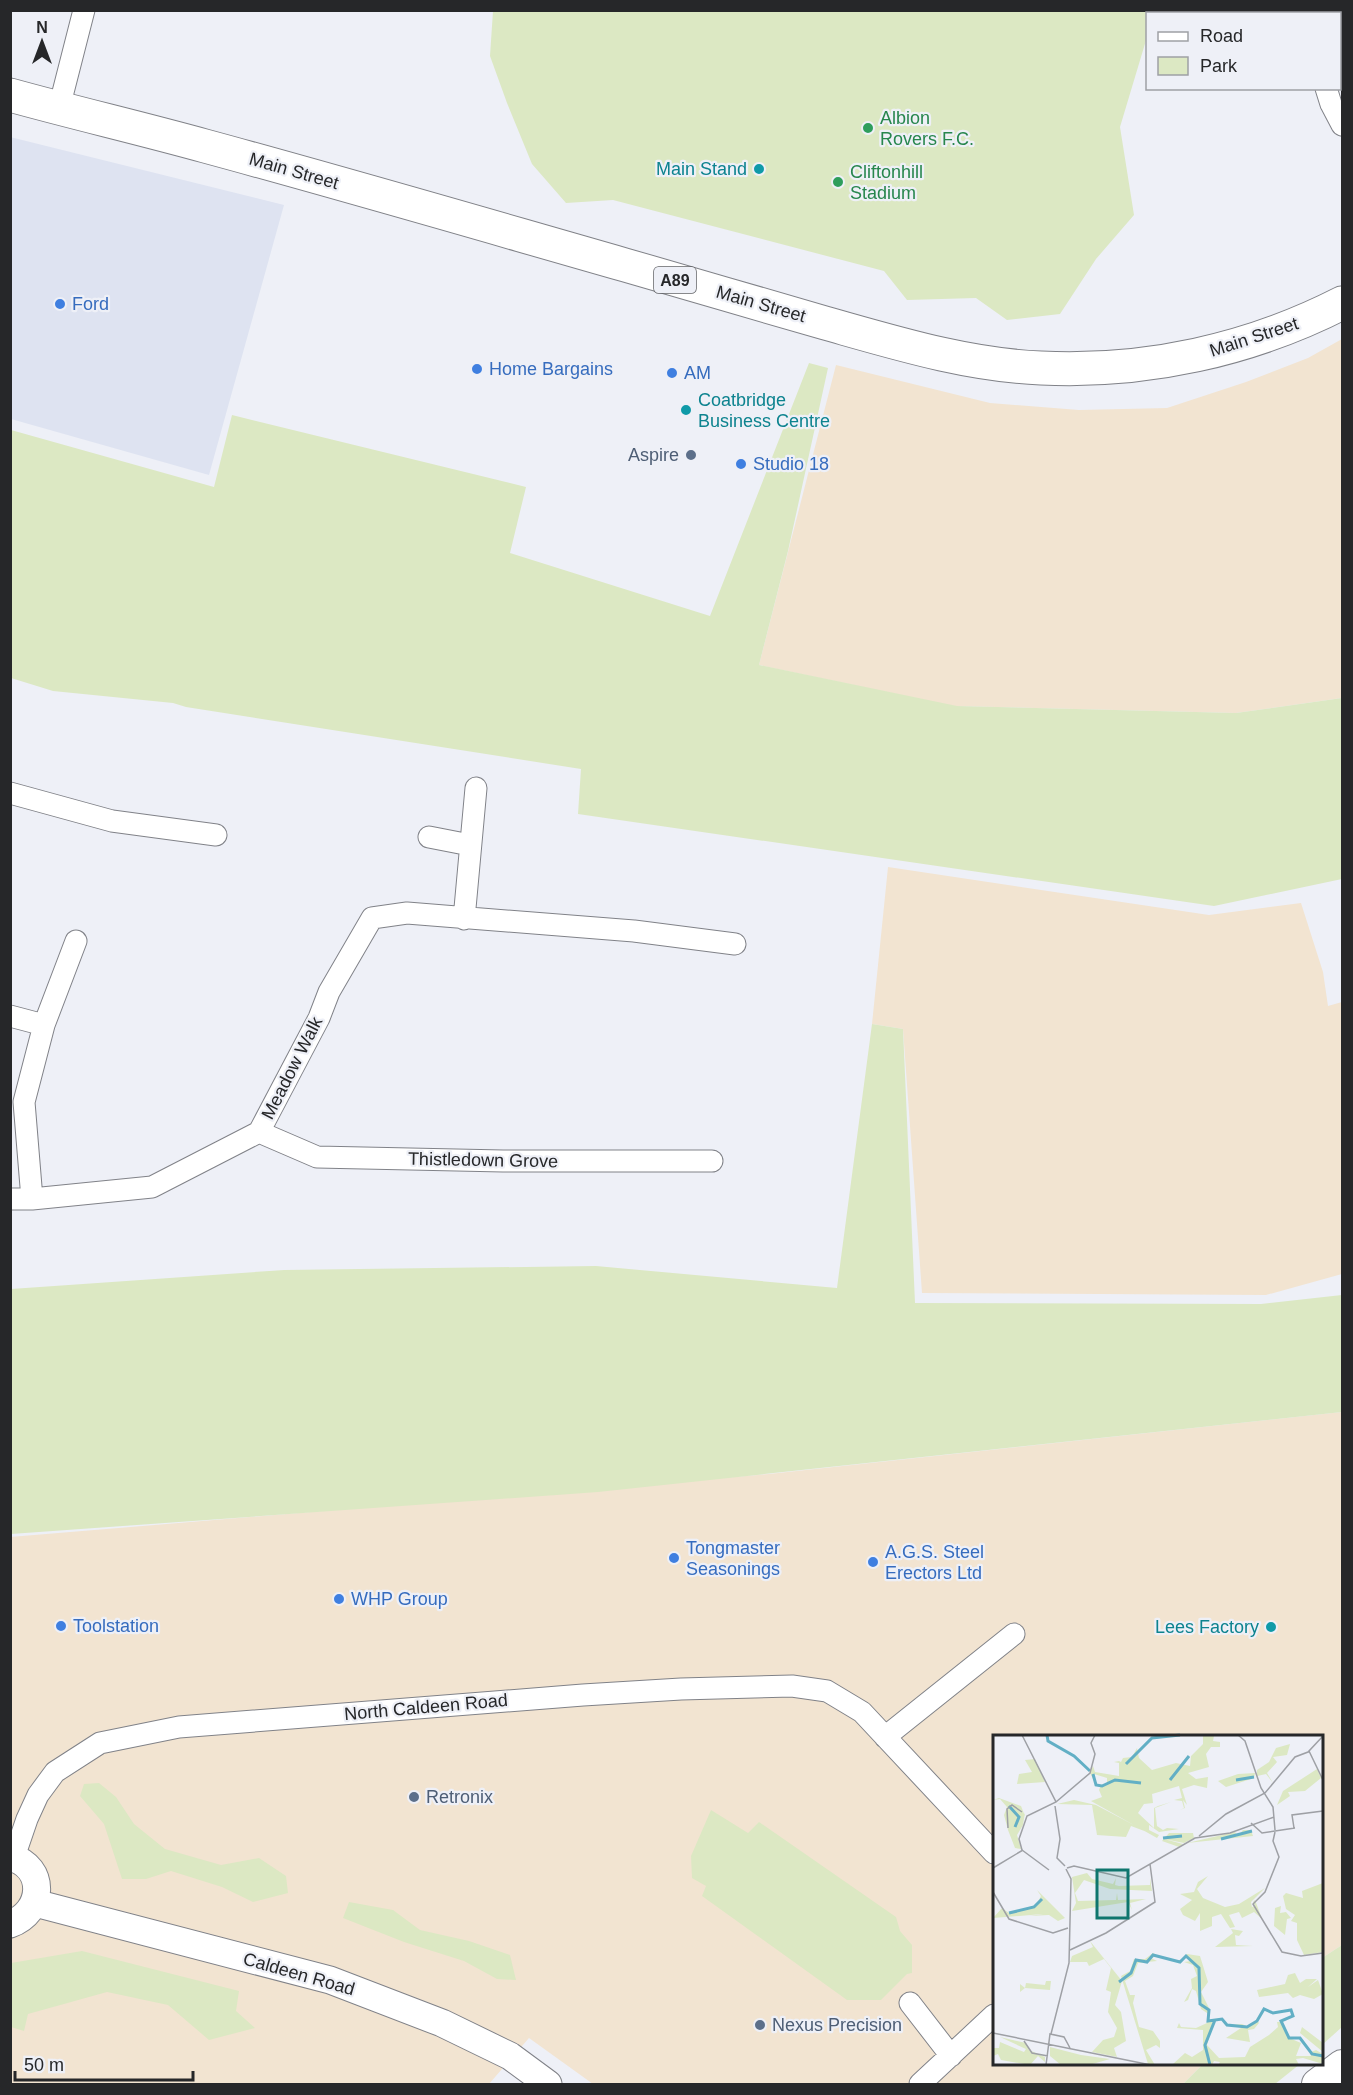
<svg xmlns="http://www.w3.org/2000/svg" width="1353" height="2095" font-family="Arial,sans-serif">
<style>
.built{fill:#dee3f1}
.industrial{fill:#f2e4d1}
.green{fill:#dce8c3}
.lines{fill:none;stroke-linecap:round;stroke-linejoin:round}
.minor-casing{stroke:#808288;stroke-width:23}
.tertiary-casing{stroke:#808288;stroke-width:29}
.secondary-casing{stroke:#808288;stroke-width:32}
.primary-casing{stroke:#808288;stroke-width:35}
.minor{stroke:#fff;stroke-width:21}
.tertiary{stroke:#fff;stroke-width:27}
.secondary{stroke:#fff;stroke-width:30}
.primary{stroke:#fff;stroke-width:33}
.leisure-dot{fill:#2e9e5b;stroke:#eef0f7;stroke-width:2}
.culture-dot{fill:#0f9aa8;stroke:#eef0f7;stroke-width:2}
.shop-dot{fill:#3f7fe0;stroke:#eef0f7;stroke-width:2}
.service-dot{fill:#5c6f8a;stroke:#eef0f7;stroke-width:2}
.labels{text-anchor:middle;dominant-baseline:central;stroke-width:4.5;stroke-linejoin:round;paint-order:stroke}
.shield{fill:#eef0f7;stroke:#626367;stroke-width:1.5}
.shield-label{font-size:16px;font-weight:bold;fill:#262729}
.leisure-label{font-size:18px;fill:#27864d;stroke:#eef0f7;text-anchor:start}
.culture-label{font-size:18px;fill:#0d838f;stroke:#eef0f7;text-anchor:end}
.street-label{font-size:18px;fill:#262729;stroke:#eef0f7}
.shop-label{font-size:18px;fill:#366cbe;stroke:#eef0f7;text-anchor:start}
.service-label{font-size:18px;fill:#4e5e75;stroke:#eef0f7;text-anchor:start}
.inset-river{fill:none;stroke:#62afc5;stroke-width:3}
.inset-road{fill:none;stroke:#9ea0a5;stroke-width:1.5}
.view{fill:#0f766e;fill-opacity:0.15;stroke:#0f766e;stroke-width:3}
.inset-edge{fill:none;stroke:#262729;stroke-width:3}
</style>
<rect width="100%" height="100%" fill="#eef0f7"/>
<path class="built" d="M 10,137 L 284,205 L 209,475 L 11,419 Z"/>
<path class="industrial" d="M 1342,339 L 1342,698 L 1236,713 L 953,706 L 759,665 L 836,365 L 990,403 L 1079,410 L 1167,408 L 1246,382 L 1308,358 Z
M 888,867 L 1209,915 L 1301,903 L 1323,972 L 1328,1006 L 1342,1002 L 1342,1274 L 1266,1295 L 922,1293 L 903,1029 L 872,1024 Z
M 1342,1412 L 1342,1945 L 1322,1958 L 1322,1736 L 994,1736 L 994,2064 L 1203,2064 L 1183,2084 L 593,2084 L 529,2038 L 489,2084 L 11,2084 L 10,1537 L 769,1474 Z"/>
<path class="green" d="M 493,11 L 1156,11 L 1155,13 L 1148,14 L 1147,37 L 1120,127 L 1134,215 L 1096,259 L 1060,314 L 1007,320 L 976,298 L 907,300 L 884,271 L 613,200 L 566,203 L 532,164 L 507,103 L 490,56 Z
M 809,363 L 828,368 L 788,551 L 759,665 L 957,706 L 1236,713 L 1342,698 L 1342,879 L 1214,906 L 578,814 L 581,769 L 186,707 L 173,703 L 53,691 L 11,678 L 11,430 L 214,487 L 232,415 L 526,487 L 510,553 L 710,616 Z
M 872,1024 L 903,1029 L 915,1303 L 1261,1304 L 1342,1295 L 1342,1412 L 598,1492 L 11,1534 L 11,1289 L 284,1270 L 596,1266 L 837,1288 Z
M 99,1783 L 116,1797 L 134,1824 L 165,1849 L 221,1865 L 259,1858 L 286,1876 L 288,1893 L 253,1902 L 222,1887 L 171,1871 L 146,1879 L 122,1879 L 104,1824 L 80,1796 L 84,1784 Z
M 711,1810 L 748,1833 L 759,1822 L 896,1917 L 900,1931 L 912,1945 L 912,1973 L 907,1974 L 881,2000 L 847,2000 L 702,1896 L 706,1886 L 692,1878 L 691,1856 Z
M 349,1902 L 393,1910 L 420,1930 L 469,1941 L 510,1955 L 516,1980 L 497,1979 L 464,1961 L 404,1942 L 343,1918 Z
M 1342,1945 L 1342,2027 L 1322,2045 L 1322,1958 Z
M 82,1951 L 239,1991 L 236,2011 L 255,2028 L 209,2040 L 168,2005 L 107,1992 L 28,2014 L 24,2031 L 11,2027 L 11,1963 Z
M 1203,2064 L 1300,2064 L 1275,2084 L 1183,2084 Z"/>
<g class="lines">
<g class="minor-casing">
<path id="minor" d="M 1332,14 L 1333,10
M 1340,42 L 1342,41
M 1326,88 L 1331,104 L 1342,125
M 59,108 L 84,10
M 10,793 L 112,821 L 216,835
M 429,837 L 470,845
M 464,919 L 476,788
M 10,1016 L 44,1025
M 259,1132 L 317,1157 L 503,1161 L 712,1161
M 10,1199 L 32,1199 L 152,1187 L 259,1132 L 319,1018 L 329,992 L 372,918 L 407,913 L 634,931 L 735,944
M 32,1199 L 24,1102 L 44,1025 L 76,941
M 885,1737 L 1014,1634
M 14,1857 L 27,1819 L 38,1795 L 55,1772 L 100,1743 L 179,1727 L 583,1695 L 681,1689 L 792,1686 L 827,1691 L 862,1712 L 994,1853
M 910,2003 L 951,2056
M 920,2084 L 994,2015"/>
</g>
<g class="tertiary-casing">
<path id="tertiary" d="M 10,1857 C 47,1867 44,1912 10,1924
M 35,1903 L 330,1980 L 442,2023 L 510,2056 L 548,2084"/>
</g>
<g class="secondary-casing">
<path id="secondary" d="M 1317,2084 L 1342,2065"/>
</g>
<g class="primary-casing">
<path id="primary" d="M 10,95 C 75,113 140,128 205,146 C 345,184 485,225 625,265 C 692,284 758,304 825,323 C 896,343 967,365 1041,368 C 1146,373 1250,350 1342,303"/>
</g>
<use href="#minor" class="minor"/>
<use href="#tertiary" class="tertiary"/>
<use href="#secondary" class="secondary"/>
<use href="#primary" class="primary"/>
</g>
<g class="leisure-dot">
<circle cx="868" cy="128" r="6"/>
<circle cx="838" cy="182" r="6"/>
</g>
<g class="culture-dot">
<circle cx="759" cy="169" r="6"/>
<circle cx="686" cy="410" r="6"/>
<circle cx="1271" cy="1627" r="6"/>
</g>
<g class="shop-dot">
<circle cx="60" cy="304" r="6"/>
<circle cx="477" cy="369" r="6"/>
<circle cx="672" cy="373" r="6"/>
<circle cx="741" cy="464" r="6"/>
<circle cx="674" cy="1558" r="6"/>
<circle cx="873" cy="1562" r="6"/>
<circle cx="339" cy="1599" r="6"/>
<circle cx="61" cy="1626" r="6"/>
</g>
<g class="service-dot">
<circle cx="691" cy="455" r="6"/>
<circle cx="414" cy="1797" r="6"/>
<circle cx="760" cy="2025" r="6"/>
</g>
<g class="labels">
<rect class="shield" x="654" y="267" width="42" height="26" rx="4.5"/>
<g class="shield-label">
<text x="675" y="280">A89</text>
</g>
<g class="leisure-label">
<text x="880" y="118">Albion<tspan x="880" dy="21">Rovers F.C.</tspan></text>
<text x="850" y="172">Cliftonhill<tspan x="850" dy="21">Stadium</tspan></text>
</g>
<g class="culture-label">
<text x="747" y="169">Main Stand</text>
<text x="698" y="400" text-anchor="start">Coatbridge<tspan x="698" dy="21">Business Centre</tspan></text>
<text x="1259" y="1627">Lees Factory</text>
</g>
<g class="street-label">
<text transform="translate(294 171) rotate(16)">Main Street</text>
<text transform="translate(761 304) rotate(16)">Main Street</text>
<text transform="translate(1254 337) rotate(-18)">Main Street</text>
<text transform="translate(292 1068) rotate(-63)">Meadow Walk</text>
<text transform="translate(483 1160) rotate(1)">Thistledown Grove</text>
<text transform="translate(426 1707) rotate(-5)">North Caldeen Road</text>
<text transform="translate(299 1974) rotate(16)">Caldeen Road</text>
</g>
<g class="shop-label">
<text x="72" y="304">Ford</text>
<text x="489" y="369">Home Bargains</text>
<text x="684" y="373">AM</text>
<text x="753" y="464">Studio 18</text>
<text x="686" y="1548">Tongmaster<tspan x="686" dy="21">Seasonings</tspan></text>
<text x="885" y="1552">A.G.S. Steel<tspan x="885" dy="21">Erectors Ltd</tspan></text>
<text x="351" y="1599">WHP Group</text>
<text x="73" y="1626">Toolstation</text>
</g>
<g class="service-label">
<text x="679" y="455" text-anchor="end">Aspire</text>
<text x="426" y="1797">Retronix</text>
<text x="772" y="2025">Nexus Precision</text>
</g>
</g>
<g transform="translate(993 1735)">
<rect width="330" height="330" fill="#eef0f7"/>
<path d="M 210,0 L 228,0 L 221,1 L 220,6 L 227,7 L 227,12 L 218,12 L 213,19 L 216,32 L 195,38 L 203,44 L 215,42 L 214,53 L 201,50 L 189,54 L 194,70 L 190,65 L 192,73 L 187,75 L 191,73 L 189,66 L 181,65 L 189,63 L 186,51 L 159,59 L 160,68 L 151,69 L 145,78 L 161,93 L 161,73 L 165,71 L 178,67 L 162,73 L 164,91 L 170,95 L 174,93 L 186,94 L 166,97 L 156,90 L 156,95 L 166,100 L 164,103 L 98,66 L 109,62 L 106,55 L 108,50 L 114,50 L 114,43 L 101,39 L 102,48 L 97,38 L 100,31 L 102,37 L 126,41 L 126,28 L 121,27 L 126,26 L 134,30 L 128,27 L 130,23 L 139,22 L 144,13 L 146,23 L 159,35 L 183,28 L 197,31 L 198,21 L 210,9 ZM 297,9 L 294,20 L 280,22 L 284,27 L 274,38 L 280,48 L 273,39 L 264,41 L 264,35 L 276,27 L 283,13 ZM 42,24 L 52,47 L 24,49 L 26,39 L 39,37 L 32,25 ZM 324,34 L 328,43 L 312,56 L 295,57 L 297,61 L 284,70 L 290,56 ZM 262,38 L 261,43 L 233,52 L 225,46 L 245,39 ZM 6,63 L 28,71 L 32,81 L 32,77 L 30,90 L 24,100 L 28,114 L 22,113 L 15,95 L 11,80 L 14,72 L 7,64 L 0,65 ZM 81,65 L 103,70 L 154,97 L 138,91 L 133,102 L 104,100 L 99,70 L 64,69 ZM 250,95 L 258,95 L 260,101 L 194,108 L 242,97 L 245,101 ZM 176,98 L 200,98 L 201,103 L 191,108 L 171,104 L 190,109 L 186,112 L 169,106 ZM 94,138 L 99,144 L 120,149 L 123,143 L 122,150 L 126,151 L 157,150 L 157,143 L 159,156 L 117,154 L 91,145 L 82,158 L 85,166 L 123,165 L 124,158 L 125,165 L 153,164 L 137,168 L 139,175 L 135,167 L 79,176 L 83,168 L 79,142 ZM 215,141 L 204,154 L 210,163 L 232,172 L 246,169 L 272,153 L 258,167 L 259,172 L 262,171 L 260,167 L 262,165 L 269,184 L 261,177 L 249,183 L 246,177 L 236,180 L 242,192 L 237,193 L 228,179 L 219,182 L 219,191 L 207,196 L 207,178 L 202,186 L 190,180 L 187,174 L 199,165 L 187,159 L 201,157 L 205,147 ZM 330,148 L 330,217 L 311,220 L 304,205 L 304,188 L 298,186 L 302,180 L 293,174 L 290,161 L 293,158 L 310,163 L 309,156 ZM 44,155 L 72,183 L 65,186 L 56,180 L 36,181 L 50,179 L 0,183 L 9,173 L 16,178 L 43,170 L 48,161 ZM 288,171 L 287,178 L 293,177 L 298,183 L 294,184 L 292,200 L 281,191 L 282,173 ZM 238,194 L 250,196 L 246,201 L 242,200 L 243,210 L 260,211 L 222,212 L 240,198 ZM 97,206 L 129,246 L 122,270 L 128,277 L 133,306 L 121,313 L 124,322 L 99,317 L 110,305 L 121,302 L 124,293 L 115,277 L 118,257 L 113,255 L 118,233 L 111,224 L 96,231 L 94,227 L 77,227 L 79,221 L 100,212 ZM 160,218 L 165,221 L 158,223 L 164,226 L 145,228 L 140,241 L 132,246 L 137,260 L 142,260 L 140,268 L 146,292 L 160,296 L 167,306 L 167,313 L 163,310 L 153,315 L 162,330 L 155,329 L 128,241 L 137,236 L 141,224 L 152,224 ZM 194,219 L 207,221 L 215,247 L 208,257 L 217,275 L 216,285 L 220,286 L 214,310 L 226,323 L 252,322 L 257,312 L 276,300 L 285,292 L 284,287 L 288,287 L 294,302 L 308,308 L 303,321 L 318,321 L 315,313 L 318,317 L 323,315 L 330,319 L 330,329 L 310,323 L 303,324 L 306,330 L 225,330 L 227,327 L 221,326 L 219,330 L 180,329 L 192,318 L 199,322 L 210,315 L 210,295 L 184,293 L 186,288 L 188,292 L 203,293 L 214,288 L 214,278 L 208,274 L 203,256 L 199,254 L 195,265 L 191,267 L 199,253 L 198,244 L 204,241 L 200,230 L 191,227 L 198,226 L 206,235 L 203,229 L 192,221 ZM 302,238 L 307,248 L 313,244 L 324,244 L 315,252 L 325,245 L 330,259 L 321,264 L 307,260 L 300,263 L 295,258 L 266,262 L 264,255 L 292,249 L 295,240 ZM 53,246 L 58,246 L 57,255 L 32,253 L 27,257 L 27,249 L 32,253 L 33,248 L 52,250 ZM 264,285 L 266,288 L 261,294 L 255,295 L 257,307 L 233,303 L 251,291 L 236,290 L 249,289 L 256,292 ZM 309,292 L 330,308 L 330,317 L 307,298 ZM 7,302 L 33,308 L 36,315 L 52,322 L 52,327 L 45,321 L 37,330 L 8,325 L 5,319 L 0,321 L 0,313 L 6,313 L 7,307 L 31,317 L 33,314 ZM 57,312 L 88,320 L 117,324 L 96,330 L 68,330 L 57,321 Z" fill="#dce8c3"/>
<path class="inset-river" d="M 54,0 L 55,6 L 81,21 L 97,36M 133,29 L 159,3 L 187,0M 100,39 L 103,50 L 109,51 L 122,45 L 148,48M 177,45 L 196,21M 243,45 L 261,42M 16,71 L 26,82 L 22,92M 170,103 L 189,101M 228,104 L 259,96M 16,178 L 41,172 L 49,164M 126,247 L 138,238 L 143,225 L 154,227 L 160,220 L 187,227 L 193,221 L 206,233 L 207,269 L 216,275 L 215,286 L 229,284 L 234,290 L 254,292 L 264,286 L 271,274 L 280,278 L 298,275 L 300,281 L 288,286 L 296,303 L 307,303 L 319,319 L 330,321M 217,330 L 212,310 L 222,285"/>
<path class="inset-road" d="M 245,0 L 252,6 L 268,53 L 280,72 L 282,95M 316,16 L 330,45M 63,67 L 97,38 L 102,19 L 98,8 L 102,0M 62,71 L 67,104 L 64,123 L 72,131M 258,88 L 269,98 L 302,93M 15,93 L 14,74 L 19,70 L 29,77M 301,93 L 299,80 L 330,76M 282,97 L 280,106 L 286,122 L 272,157 L 260,169 L 289,217 L 308,221 L 330,218M 206,101 L 233,79 L 272,58 L 302,22 L 315,17 L 330,1M 29,115 L 26,104 L 34,81 L 63,67 L 29,0M 29,115 L 56,135M 0,133 L 30,115M 74,133 L 81,131 L 133,143 L 202,103 L 237,98 L 281,82M 0,157 L 16,184 L 60,198 L 75,193M 77,215 L 113,198 L 162,167 L 157,129M 0,298 L 158,330M 58,299 L 76,228 L 78,144 L 73,134M 31,306 L 39,318 L 55,321M 53,330 L 57,299 L 71,302 L 77,313"/>
<path class="view" d="M 104,135 L 135,135 L 135,183 L 104,183 Z"/>
<rect width="330" height="330" class="inset-edge"/>
</g>
<rect width="1353" height="2095" fill="none" stroke="#262729" stroke-width="24"/>
<rect x="1146" y="12" width="195" height="78" fill="#eef0f7" stroke="#9ea0a5" stroke-width="1.5"/>
<rect x="1158" y="32" width="30" height="9" fill="#ffffff" stroke="#9ea0a5" stroke-width="1.5"/>
<text x="1200" y="42" font-size="18" fill="#262729">Road</text>
<rect x="1158" y="57" width="30" height="18" fill="#dce8c3" stroke="#9ea0a5" stroke-width="1.5"/>
<text x="1200" y="72" font-size="18" fill="#262729">Park</text>
<g transform="translate(42 42)" stroke="#eef0f7" stroke-width="4.5" paint-order="stroke">
<path d="M0-4.5L10 22L0 15L-10 22Z" fill="#262729"/>
<text y="-9" font-size="16" font-weight="bold" text-anchor="middle" fill="#262729">N</text>
</g>
<path d="M15 2071v9h178v-9" fill="none" stroke="#262729" stroke-width="3"/>
<text x="24" y="2071" font-size="18" fill="#262729" stroke="#eef0f7" stroke-width="4.5" paint-order="stroke">50 m</text>
</svg>
